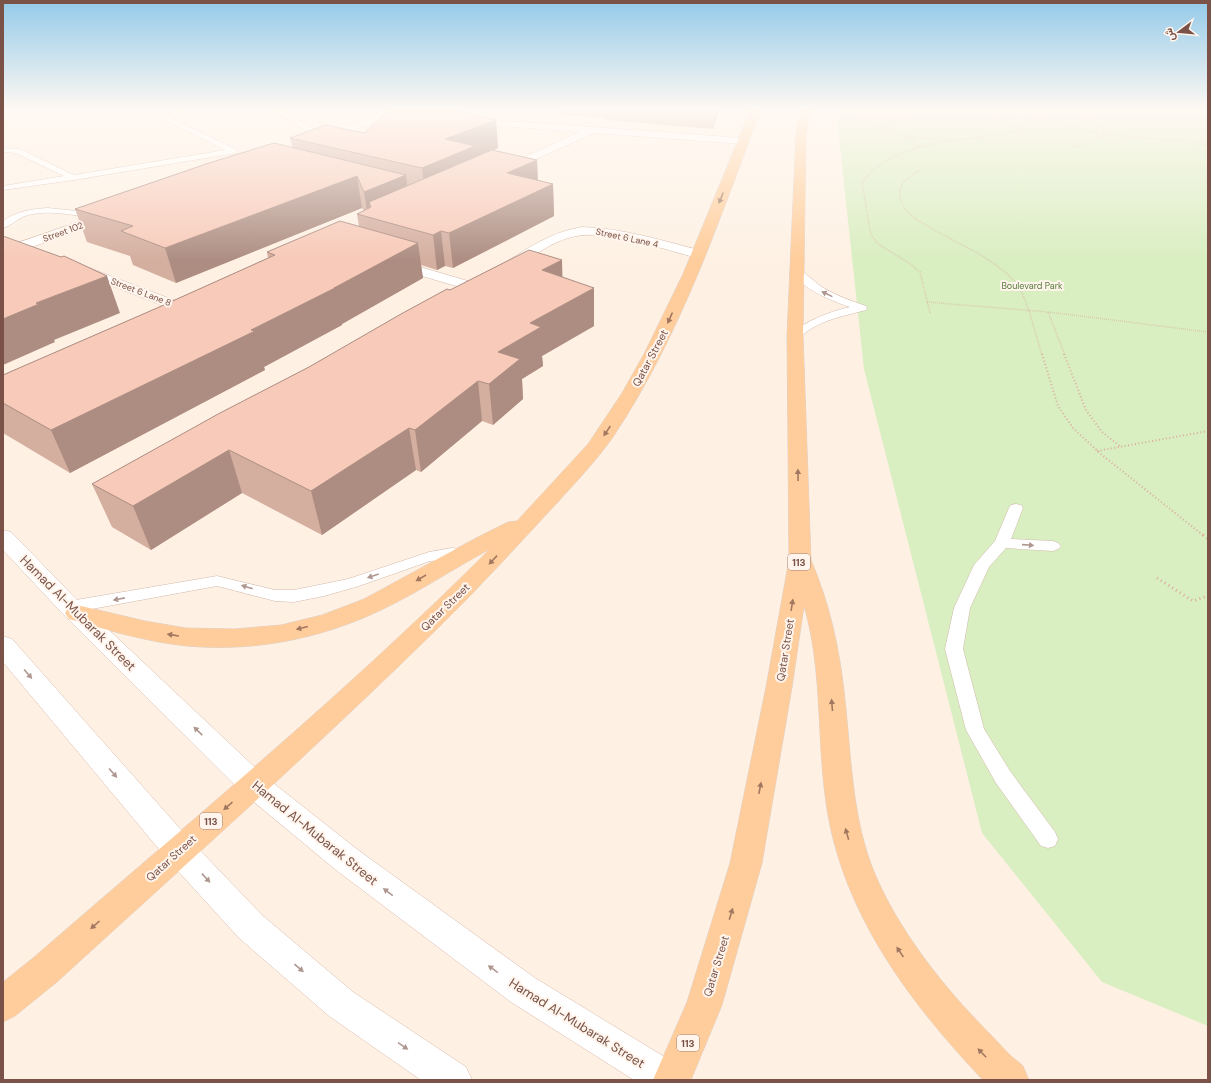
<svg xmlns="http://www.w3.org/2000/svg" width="1211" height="1083" font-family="'DM Sans',Vazirmatn,sans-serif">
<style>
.green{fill:#d9eec1}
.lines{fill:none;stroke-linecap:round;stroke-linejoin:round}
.lane-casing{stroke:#d4b9ac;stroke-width:1}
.street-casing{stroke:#d4b9ac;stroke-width:1}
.secondary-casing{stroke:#dab9ab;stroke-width:1}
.primary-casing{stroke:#dcd2cf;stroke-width:1}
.path-far2{stroke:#dcac9c;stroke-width:1.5;stroke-dasharray:0.5 1.5;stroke-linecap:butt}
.path-far1{stroke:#dcac9c;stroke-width:2;stroke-dasharray:1 2.5;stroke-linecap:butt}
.path{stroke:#dcac9c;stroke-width:3;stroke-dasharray:1 3.5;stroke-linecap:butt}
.lane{fill:#fff;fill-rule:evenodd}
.street{fill:#fff;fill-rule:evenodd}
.secondary{fill:#fff;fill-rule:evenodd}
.primary{fill:#ffcd9b;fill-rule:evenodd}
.wall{fill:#d4ae9f}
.shaded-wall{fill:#ad8d82}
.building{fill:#f7cab9;stroke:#ad8d82}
.oneway{fill:#a27760}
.oneway2{fill:#af9791}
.labels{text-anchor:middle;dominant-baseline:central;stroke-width:4;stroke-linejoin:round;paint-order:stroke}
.far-street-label{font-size:9px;fill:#7a5247;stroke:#fff5ed}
.far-park-label{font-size:9px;fill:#567b3b;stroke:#fff5ed}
.shield{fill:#fff5ed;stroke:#a28379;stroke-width:1}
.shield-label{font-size:10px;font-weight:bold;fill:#7a5247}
.street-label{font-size:11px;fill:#7a5247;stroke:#fff5ed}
.near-street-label{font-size:13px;fill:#7a5247;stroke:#fff5ed}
</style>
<rect width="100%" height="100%" fill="#fef1e4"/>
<path class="green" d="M 836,109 L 1208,109 L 1208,1026 L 1102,982 L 982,833 L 864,369 Z"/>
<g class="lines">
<g class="lane-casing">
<path id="lane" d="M 197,109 L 215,109 L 170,118 L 236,149 L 236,153 L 74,180 L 3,190 L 3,186 L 64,176 L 16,153 L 3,152 L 3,148 L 20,149 L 74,175 L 225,150 L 147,111 L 152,109 L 163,115 Z
M 271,109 L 280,109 L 331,139 L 330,141 L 324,141 Z
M 48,208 L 96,213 L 100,216 L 96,219 C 74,215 47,209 25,216 C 17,219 11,226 3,228 L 3,221 C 17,211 31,209 48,208 Z
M 796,269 C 805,271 814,282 822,287 C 835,295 851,301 866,306 L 867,308 L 866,310 C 848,315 830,318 814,327 C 806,331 800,340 791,337 L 789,335 L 791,333 C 809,320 828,312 850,307 C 829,300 805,290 791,272 Z
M 1016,504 L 1021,505 L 1023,508 L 1011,539 L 1053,541 L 1058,543 L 1061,546 L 1058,549 L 1053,551 L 1006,548 L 989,567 L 970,608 L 963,649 L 984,729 L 1010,771 L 1055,832 L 1058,839 L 1055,846 L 1048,848 L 1041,846 L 996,783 L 966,730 L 945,649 L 954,608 L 974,565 L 995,541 L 1009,508 L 1011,505 Z
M 452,548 L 469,550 L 472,554 L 469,558 L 430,561 L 359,586 L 324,596 L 294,602 L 275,601 L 217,586 L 70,613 L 64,611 L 62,607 L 64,603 L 70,601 L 217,576 L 275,590 L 294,590 L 348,579 L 429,552 Z"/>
</g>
<g class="street-casing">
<path id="street" d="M 384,109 L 396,109 L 387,117 L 323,143 L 319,144 L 314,141 L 315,139 L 379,113 Z
M 467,118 L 743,138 L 748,141 L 743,144 L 594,133 L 503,174 L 499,173 L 497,171 L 499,169 L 579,132 L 463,123 L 462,121 Z
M 110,211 L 115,212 L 116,215 L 115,218 L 3,257 L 3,248 Z
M 582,227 C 623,228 663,241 703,251 L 705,254 L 703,257 L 698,258 C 664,250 606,228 572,237 C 550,242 531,258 513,270 L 508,271 L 503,270 L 501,267 L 503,264 C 528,248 551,232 582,227 Z
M 393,259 L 478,284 L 480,287 L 478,290 L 473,291 L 388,266 L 386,263 L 388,260 Z
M 79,264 L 197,309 L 200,312 L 197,315 L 192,317 L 187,315 L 74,271 L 72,268 L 74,265 Z"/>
</g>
<g class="secondary-casing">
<path id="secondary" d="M 3,530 L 11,532 L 78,601 L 263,775 L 358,850 L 535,978 L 681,1067 L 687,1080 L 634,1080 L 511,1002 L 336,870 L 243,793 L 62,613 L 3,550 Z
M 3,636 L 12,639 L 190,840 L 263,916 L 353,992 L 466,1067 L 472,1080 L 421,1080 L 329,1016 L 239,938 L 168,860 L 3,662 Z"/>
</g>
<g class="primary-casing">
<path id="primary" d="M 751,109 L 761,109 C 719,221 680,337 613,437 C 596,461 576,482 557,503 C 518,545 480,587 439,627 C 315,749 185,865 57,982 L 15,1016 L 3,1022 L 3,982 L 33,958 C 187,824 345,694 490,549 C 453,569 419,592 381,610 C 321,639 253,652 187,646 C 147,642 107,630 69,619 L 65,613 L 69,607 L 77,605 L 145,621 L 186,628 L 234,629 L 281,625 L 322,615 L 364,599 L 476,538 L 508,522 L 517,521 L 588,444 L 622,393 L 644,354 L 683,274 Z
M 801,109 L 811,109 L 806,134 L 803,335 L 811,560 C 829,602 839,646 844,691 C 851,750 851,809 871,864 C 891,917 931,971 969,1012 C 982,1026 996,1040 1009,1054 C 1013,1058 1019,1062 1023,1066 C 1025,1070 1027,1076 1029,1080 L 983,1080 C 907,1000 838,907 825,795 C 817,732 822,667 804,606 L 792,687 L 762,863 L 722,1005 L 691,1080 L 653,1080 L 687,1002 L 730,863 L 766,687 L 789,560 L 787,335 L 796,134 Z"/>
</g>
<path class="path-far2" d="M 856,109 L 855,114 C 878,138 920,138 951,140
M 863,109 L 862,113 L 869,120 L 885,126 L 880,126 L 894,131 L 890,132
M 870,109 L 869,113 L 873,120 L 879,119 L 891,125 L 900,121 L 905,122 L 895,127 L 889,127
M 884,109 L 881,116 L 884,119 L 894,120 L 891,122 L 896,123
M 885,109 L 889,114 L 889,118 L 895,118 L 896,116 L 893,111 L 899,111 L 901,113 L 901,119 L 907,120 L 908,116 L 904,111
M 985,109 L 1020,130
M 1033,114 C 1056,122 1080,131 1104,134 C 1139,139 1174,139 1208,145
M 877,118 L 875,112 L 878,109
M 911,136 L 920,149
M 1072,147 L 1096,140 L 1103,136 L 1104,132 L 1097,121 L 1073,109
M 921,169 C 914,174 901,181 900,190 C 899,197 901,204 906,210 C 913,219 928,226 938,232 C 965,247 996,260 1016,283 C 1026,294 1037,339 1042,355
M 927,302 L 1048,312 L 1208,332
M 1048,312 L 1065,355
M 930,313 L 920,272 L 909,263 L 878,244 L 871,235 L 862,183 C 888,147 939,142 980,137 C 993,135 1007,134 1019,130 C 1026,127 1030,122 1034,116 L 1031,109"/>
<path class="path-far1" d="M 1042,354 L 1058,406 L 1073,428 L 1102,455 L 1204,536
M 1064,354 L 1086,410 L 1102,432 L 1121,447
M 1097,451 L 1208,431"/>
<path class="path" d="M 1203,535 L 1208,539
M 1157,578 L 1193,601 L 1208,596"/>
<use href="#lane" class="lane"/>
<use href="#street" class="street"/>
<use href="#secondary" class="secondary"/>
<use href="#primary" class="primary"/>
</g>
<path class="wall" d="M 561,109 L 719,109 L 713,129 L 605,120 L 605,118 L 562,115 Z
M 496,120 L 498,148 L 494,150 L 537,160 L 538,180 L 553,184 L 554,216 L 453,268 L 445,266 L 437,270 L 421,265 L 423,278 L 342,324 L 342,325 L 264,367 L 265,370 L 70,473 L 3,433 L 3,375 L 157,308 L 268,258 L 267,252 L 359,226 L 357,214 L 364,211 L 362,208 L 176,283 L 133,265 L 130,256 L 87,242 L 75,209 L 293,148 L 290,138 L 364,133 Z
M 562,277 L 594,326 L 542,356 L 543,366 L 522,379 L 523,399 L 493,425 L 482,421 L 421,472 L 416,470 L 322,535 L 242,493 L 151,550 L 112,527 L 92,484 L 309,367 L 450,290 Z"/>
<path class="shaded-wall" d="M 714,109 L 719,109 L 713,129 Z
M 496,120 L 498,148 L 476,157 L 426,199 L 422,168 L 445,139 Z
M 537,160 L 538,191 L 553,184 L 554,216 L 453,268 L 449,233 L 507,173 Z
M 406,175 L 410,206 L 371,207 L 369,202 L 371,218 L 368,217 L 364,192 Z
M 357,176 L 362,208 L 176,283 L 165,248 Z
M 441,231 L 445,266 L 437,270 L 433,235 Z
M 418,243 L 423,278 L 342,324 L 342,325 L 264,367 L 265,370 L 70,473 L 51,430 L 251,330 L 334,288 Z
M 562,260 L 563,296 L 542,270 Z
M 107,276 L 120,313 L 54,340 L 55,342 L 3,365 L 3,319 L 36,303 Z
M 594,288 L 594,326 L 542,356 L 543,366 L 522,379 L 523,399 L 493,425 L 489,384 L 498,352 L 530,323 Z
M 478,381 L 482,421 L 421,472 L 415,430 Z
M 409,428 L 416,470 L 322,535 L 311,491 Z
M 229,450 L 242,493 L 151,550 L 133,506 Z"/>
<path class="building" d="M 390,109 L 450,109 L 496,120 L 445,139 L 475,146 L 422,168 L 290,138 L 325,125 L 364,133 Z
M 274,143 L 406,175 L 364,192 L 357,176 L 165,248 L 121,231 L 133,226 L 75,209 L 209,163 Z
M 492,150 L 537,160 L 507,173 L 553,184 L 449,233 L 441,231 L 433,235 L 357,214 L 371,207 L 369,202 Z
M 340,221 L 418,243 L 334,288 L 335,288 L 251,330 L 255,331 L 51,430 L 3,403 L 3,375 L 157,308 L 275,255 L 267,252 Z
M 3,236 L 61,257 L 64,256 L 107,276 L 36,303 L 39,304 L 3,319 Z
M 529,250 L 562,260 L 542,270 L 594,288 L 530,323 L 541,327 L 498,352 L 520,359 L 489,384 L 478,381 L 415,430 L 409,428 L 311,491 L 229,450 L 133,506 L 92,484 L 220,413 L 309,367 L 401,314 L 447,289 L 450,290 Z"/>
<defs><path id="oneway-solid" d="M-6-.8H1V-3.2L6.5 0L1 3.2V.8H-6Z"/></defs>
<g class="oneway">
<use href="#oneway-solid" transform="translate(721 198) rotate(112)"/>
<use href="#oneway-solid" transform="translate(670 318) rotate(114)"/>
<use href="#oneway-solid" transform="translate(607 431) rotate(124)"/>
<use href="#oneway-solid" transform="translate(798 475) rotate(-91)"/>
<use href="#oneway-solid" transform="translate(493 560) rotate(133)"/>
<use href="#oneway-solid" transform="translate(421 578) rotate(149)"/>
<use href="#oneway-solid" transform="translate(792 605) rotate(-81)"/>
<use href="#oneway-solid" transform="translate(302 628) rotate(166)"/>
<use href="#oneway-solid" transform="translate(173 635) rotate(-171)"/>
<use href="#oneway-solid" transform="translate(832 705) rotate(-95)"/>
<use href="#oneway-solid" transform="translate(760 788) rotate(-79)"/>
<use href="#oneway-solid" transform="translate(228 806) rotate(138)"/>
<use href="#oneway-solid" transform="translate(847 834) rotate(-106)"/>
<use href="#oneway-solid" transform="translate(731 914) rotate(-73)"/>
<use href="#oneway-solid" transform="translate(95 925) rotate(138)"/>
<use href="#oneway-solid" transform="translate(900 952) rotate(-124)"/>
<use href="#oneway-solid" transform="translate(982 1053) rotate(-134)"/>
</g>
<g class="oneway2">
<use href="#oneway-solid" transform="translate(827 294) rotate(-154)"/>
<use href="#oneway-solid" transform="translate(1028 545) rotate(4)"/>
<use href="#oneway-solid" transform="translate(373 576) rotate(161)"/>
<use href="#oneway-solid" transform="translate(247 587) rotate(-162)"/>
<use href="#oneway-solid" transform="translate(119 599) rotate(169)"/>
<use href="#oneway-solid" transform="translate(28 674) rotate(49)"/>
<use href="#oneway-solid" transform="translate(198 731) rotate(-136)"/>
<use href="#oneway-solid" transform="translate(113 773) rotate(49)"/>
<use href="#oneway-solid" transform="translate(206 878) rotate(47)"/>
<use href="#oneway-solid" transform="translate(388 892) rotate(-143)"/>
<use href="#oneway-solid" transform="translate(299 968) rotate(40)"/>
<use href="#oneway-solid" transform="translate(493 969) rotate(-144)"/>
<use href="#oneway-solid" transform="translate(403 1046) rotate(34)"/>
</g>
<linearGradient id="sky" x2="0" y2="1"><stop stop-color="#94cae9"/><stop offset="0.42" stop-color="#fff9f3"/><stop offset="1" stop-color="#fff9f3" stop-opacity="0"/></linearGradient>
<rect width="1211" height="261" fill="url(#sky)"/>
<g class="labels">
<g class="far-street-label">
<text transform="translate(63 232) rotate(-20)">Street 102</text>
<text transform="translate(627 238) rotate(12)">Street 6 Lane 4</text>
<text transform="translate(141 292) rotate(21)">Street 6 Lane 8</text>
</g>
<g class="far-park-label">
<text x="1032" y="286">Boulevard Park</text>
</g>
<g class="shield">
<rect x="788" y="554" width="22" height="16" rx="3"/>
<rect x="200" y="813" width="22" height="16" rx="3"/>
<rect x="677" y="1035" width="22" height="16" rx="3"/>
</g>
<g class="shield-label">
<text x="799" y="562">113</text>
<text x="211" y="821">113</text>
<text x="688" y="1043">113</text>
</g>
<g class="street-label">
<text transform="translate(650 358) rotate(-62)">Qatar Street</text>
<text transform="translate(445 607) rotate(-44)">Qatar Street</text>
<text transform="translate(785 650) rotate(-81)">Qatar Street</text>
<text transform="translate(171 858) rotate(-42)">Qatar Street</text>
<text transform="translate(716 966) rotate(-73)">Qatar Street</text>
</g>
<g class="near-street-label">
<text transform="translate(78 613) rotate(45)">Hamad Al-Mubarak Street</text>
<text transform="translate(315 833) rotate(39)">Hamad Al-Mubarak Street</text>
<text transform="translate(577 1023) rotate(32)">Hamad Al-Mubarak Street</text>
</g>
</g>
<rect width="1211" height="1083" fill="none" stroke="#7a5247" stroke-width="8"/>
<g transform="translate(1179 32) rotate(254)" stroke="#fff5ed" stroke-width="3" paint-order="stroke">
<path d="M0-3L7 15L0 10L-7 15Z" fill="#7a5247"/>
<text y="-6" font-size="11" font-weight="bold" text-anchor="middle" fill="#7a5247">ش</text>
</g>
</svg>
